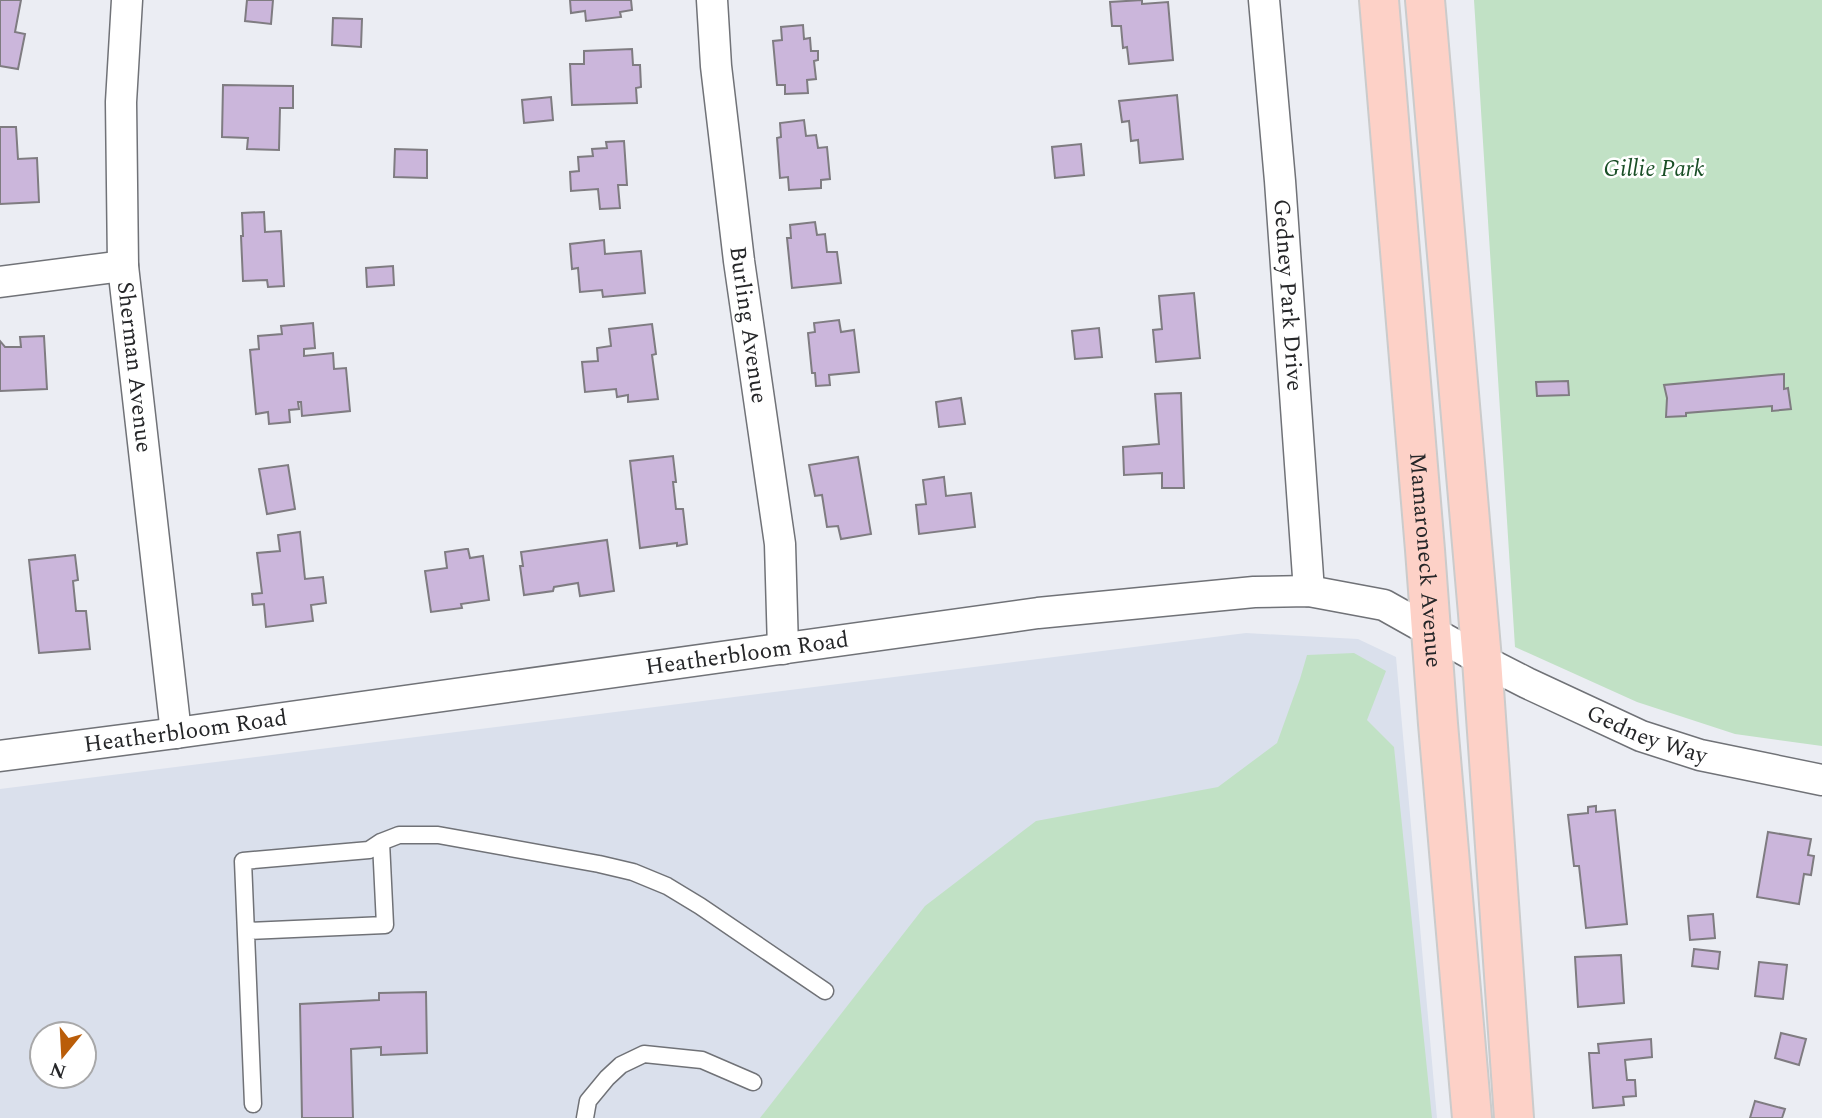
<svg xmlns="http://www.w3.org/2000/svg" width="1822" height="1118" font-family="Spectral,serif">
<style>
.built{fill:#dae0ec;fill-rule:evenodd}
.green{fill:#c1e1c5}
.building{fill:#cbb6db;stroke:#7f7c81;stroke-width:2}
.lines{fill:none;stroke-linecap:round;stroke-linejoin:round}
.service-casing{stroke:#707277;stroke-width:19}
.minor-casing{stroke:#707277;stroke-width:33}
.primary-casing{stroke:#cbcbcb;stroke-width:42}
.service{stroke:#fff;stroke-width:16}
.minor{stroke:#fff;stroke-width:30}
.primary{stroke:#fdd1c7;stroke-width:38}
.labels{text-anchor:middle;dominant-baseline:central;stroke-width:5;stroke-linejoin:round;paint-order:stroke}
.park-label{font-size:23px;font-style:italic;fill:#1a4f27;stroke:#fff}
.street-label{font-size:23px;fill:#252628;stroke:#fff}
</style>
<rect width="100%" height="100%" fill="#ebedf3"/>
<path class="built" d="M 1246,633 L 1358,639 L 1396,657 L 1437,1118 L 0,1118 L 0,789 ZM 42,1034 L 84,1034 L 84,1076 L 42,1076 Z"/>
<path class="green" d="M 1474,0 L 1822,0 L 1822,746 L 1735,734 L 1637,702 L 1515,647 Z
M 1354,653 L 1386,671 L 1367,720 L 1394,747 L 1432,1118 L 760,1118 L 925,906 L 1036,821 L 1218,787 L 1277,743 L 1300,679 L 1307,655 Z"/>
<path class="building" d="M 0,0 L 21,0 L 15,32 L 25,34 L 18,69 L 0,66 Z
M 247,0 L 273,0 L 271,24 L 245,21 Z
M 570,0 L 631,0 L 632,10 L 620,12 L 621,17 L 586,21 L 585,11 L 571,13 Z
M 1142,0 L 1142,4 L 1168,2 L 1173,60 L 1129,64 L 1127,47 L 1123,48 L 1121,26 L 1112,26 L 1110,2 Z
M 333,18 L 362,19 L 361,47 L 332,45 Z
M 803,25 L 804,39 L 810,38 L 811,51 L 818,51 L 818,60 L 814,61 L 816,79 L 807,80 L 808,93 L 785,94 L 785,85 L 777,85 L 773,41 L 782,40 L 781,27 Z
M 632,49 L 633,65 L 640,65 L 641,87 L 636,88 L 637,103 L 572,105 L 570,64 L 584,64 L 584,51 Z
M 223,85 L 293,86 L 293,108 L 280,108 L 279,150 L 247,149 L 248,138 L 222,137 Z
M 1177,95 L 1183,159 L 1140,163 L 1138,140 L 1131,141 L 1129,121 L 1122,122 L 1119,101 Z
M 551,97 L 553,120 L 524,123 L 522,100 Z
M 804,120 L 806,136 L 816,135 L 818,148 L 827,147 L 830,179 L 821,180 L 821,188 L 789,190 L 788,177 L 780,178 L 777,138 L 781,137 L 780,123 Z
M 0,127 L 16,127 L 18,159 L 37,158 L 39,202 L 0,204 Z
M 624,141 L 627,185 L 618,185 L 620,208 L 600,209 L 598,189 L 571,191 L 570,172 L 579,171 L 578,157 L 593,156 L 592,149 L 607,148 L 606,142 Z
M 1081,144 L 1084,175 L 1055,178 L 1052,147 Z
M 395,149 L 427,150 L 427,178 L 394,177 Z
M 264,212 L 265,232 L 281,231 L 284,286 L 268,287 L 267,280 L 243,281 L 241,236 L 243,236 L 242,213 Z
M 815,222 L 817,235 L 825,234 L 827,252 L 837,252 L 841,283 L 792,288 L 787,238 L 791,238 L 790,225 Z
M 604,240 L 605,254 L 641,251 L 645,293 L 603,297 L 602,290 L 580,292 L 578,268 L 572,269 L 570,244 Z
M 393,266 L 394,285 L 367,287 L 366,268 Z
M 1194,293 L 1200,358 L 1156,362 L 1153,330 L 1162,329 L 1159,296 Z
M 839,320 L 841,332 L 854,330 L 859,372 L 829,375 L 830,385 L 816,386 L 815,373 L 812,373 L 808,333 L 815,332 L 814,323 Z
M 313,323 L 315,348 L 304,349 L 304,356 L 333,353 L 334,369 L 346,368 L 350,411 L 302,416 L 301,402 L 298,402 L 299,409 L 289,410 L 290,422 L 269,424 L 268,412 L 256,414 L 250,350 L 259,349 L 258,336 L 282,334 L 281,326 Z
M 652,324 L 656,354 L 652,355 L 658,399 L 628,402 L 628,395 L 617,397 L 616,389 L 585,392 L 582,362 L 598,361 L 597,348 L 611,346 L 609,329 Z
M 1099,328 L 1102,357 L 1075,359 L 1072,331 Z
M 44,336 L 47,389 L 0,391 L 0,341 L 5,347 L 21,347 L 20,337 Z
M 1784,374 L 1784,389 L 1788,388 L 1791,409 L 1772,411 L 1772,406 L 1686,413 L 1686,416 L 1666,417 L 1667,398 L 1664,385 Z
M 1568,381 L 1569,395 L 1537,396 L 1536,382 Z
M 1181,393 L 1184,488 L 1162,488 L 1162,473 L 1124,475 L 1123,447 L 1159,444 L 1155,394 Z
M 961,398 L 965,424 L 939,427 L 936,402 Z
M 673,456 L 676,482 L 673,482 L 676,509 L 683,509 L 687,544 L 677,546 L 677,543 L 640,548 L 630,461 Z
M 858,457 L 871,534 L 841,539 L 838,526 L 827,527 L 822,495 L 815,496 L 809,465 Z
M 288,465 L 295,509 L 267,514 L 259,469 Z
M 944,477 L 946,496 L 971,493 L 975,527 L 919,534 L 916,505 L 926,504 L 923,480 Z
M 300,532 L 305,579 L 323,577 L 326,603 L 311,605 L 313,621 L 266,627 L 264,604 L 253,605 L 252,594 L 262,593 L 257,553 L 280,551 L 278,535 Z
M 607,540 L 614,591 L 580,596 L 578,583 L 554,587 L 553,591 L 524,595 L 520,566 L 523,566 L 521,552 Z
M 466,549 L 468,549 L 470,558 L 483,556 L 489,600 L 461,604 L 462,608 L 431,612 L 425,571 L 447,568 L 445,552 Z
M 75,555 L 78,580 L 73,581 L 76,611 L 86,611 L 90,649 L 39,653 L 29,560 Z
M 1596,806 L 1596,812 L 1615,810 L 1627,924 L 1586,928 L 1579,866 L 1574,866 L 1568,815 L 1588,813 L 1588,807 Z
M 1768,832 L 1811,839 L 1808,855 L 1814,856 L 1811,875 L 1804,874 L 1799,904 L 1757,897 Z
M 1713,914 L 1715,938 L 1690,940 L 1688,916 Z
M 1694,949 L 1720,952 L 1718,969 L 1692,966 Z
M 1621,955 L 1624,1003 L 1578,1007 L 1575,957 Z
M 1759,962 L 1787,965 L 1783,999 L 1755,996 Z
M 426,992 L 427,1053 L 381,1055 L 381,1047 L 351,1049 L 353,1118 L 302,1118 L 300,1004 L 379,1000 L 379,993 Z
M 1781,1033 L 1806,1039 L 1799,1065 L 1775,1058 Z
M 1651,1039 L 1652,1057 L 1625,1060 L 1627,1080 L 1635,1080 L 1636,1096 L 1623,1097 L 1624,1105 L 1593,1108 L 1589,1053 L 1599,1053 L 1598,1044 Z
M 1755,1101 L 1785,1109 L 1782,1118 L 1750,1118 Z"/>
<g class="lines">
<g class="service-casing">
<path id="service" d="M 246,931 L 385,925 L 381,842
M 253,1104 L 243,861 L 369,850 L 381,842 L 399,835 L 438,835 L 599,864 L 633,872 L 667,886 L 700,906 L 825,991
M 585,1118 L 588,1101 L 607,1078 L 621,1065 L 644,1054 L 702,1060 L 753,1082"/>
</g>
<g class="minor-casing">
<g id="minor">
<path id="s1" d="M 127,0 L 121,102 L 123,266 L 176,733"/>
<path id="s2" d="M 712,0 L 716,66 L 739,261 L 780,544 L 783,649"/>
<path id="s3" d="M 1264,0 L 1280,181 L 1309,591"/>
<path d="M 0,282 L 123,266"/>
<path id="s4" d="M 0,756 L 176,733 L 1038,613 L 1254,592 L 1309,591 L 1384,605 L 1482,660 L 1527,683 L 1641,736 L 1700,755 L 1822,780"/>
</g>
</g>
<g class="primary-casing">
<g id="primary">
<path id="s5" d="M 1379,0 L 1425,550 L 1438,724 L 1472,1118"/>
<path d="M 1425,0 L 1482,660 L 1514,1118"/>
</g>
</g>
<use href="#service" class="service"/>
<use href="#minor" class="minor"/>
<use href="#primary" class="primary"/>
</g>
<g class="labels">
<g class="park-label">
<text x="1654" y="169">Gillie Park</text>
</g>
<g class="street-label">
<text stroke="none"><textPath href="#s3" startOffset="296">Gedney Park Drive</textPath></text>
<text stroke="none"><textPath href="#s2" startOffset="327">Burling Avenue</textPath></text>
<text stroke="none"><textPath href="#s1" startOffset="368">Sherman Avenue</textPath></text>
<text stroke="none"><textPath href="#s5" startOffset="562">Mamaroneck Avenue</textPath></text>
<text stroke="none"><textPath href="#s4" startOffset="754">Heatherbloom Road</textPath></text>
<text stroke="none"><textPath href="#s4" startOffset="187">Heatherbloom Road</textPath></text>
<text stroke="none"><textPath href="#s4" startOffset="1690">Gedney Way</textPath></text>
</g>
</g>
<g transform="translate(63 1055) rotate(198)"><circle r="33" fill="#ffffff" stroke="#a8a8a9" stroke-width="2"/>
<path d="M0-5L12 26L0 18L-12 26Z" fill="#ba5d09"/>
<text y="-10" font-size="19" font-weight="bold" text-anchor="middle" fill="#252628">N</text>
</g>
</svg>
